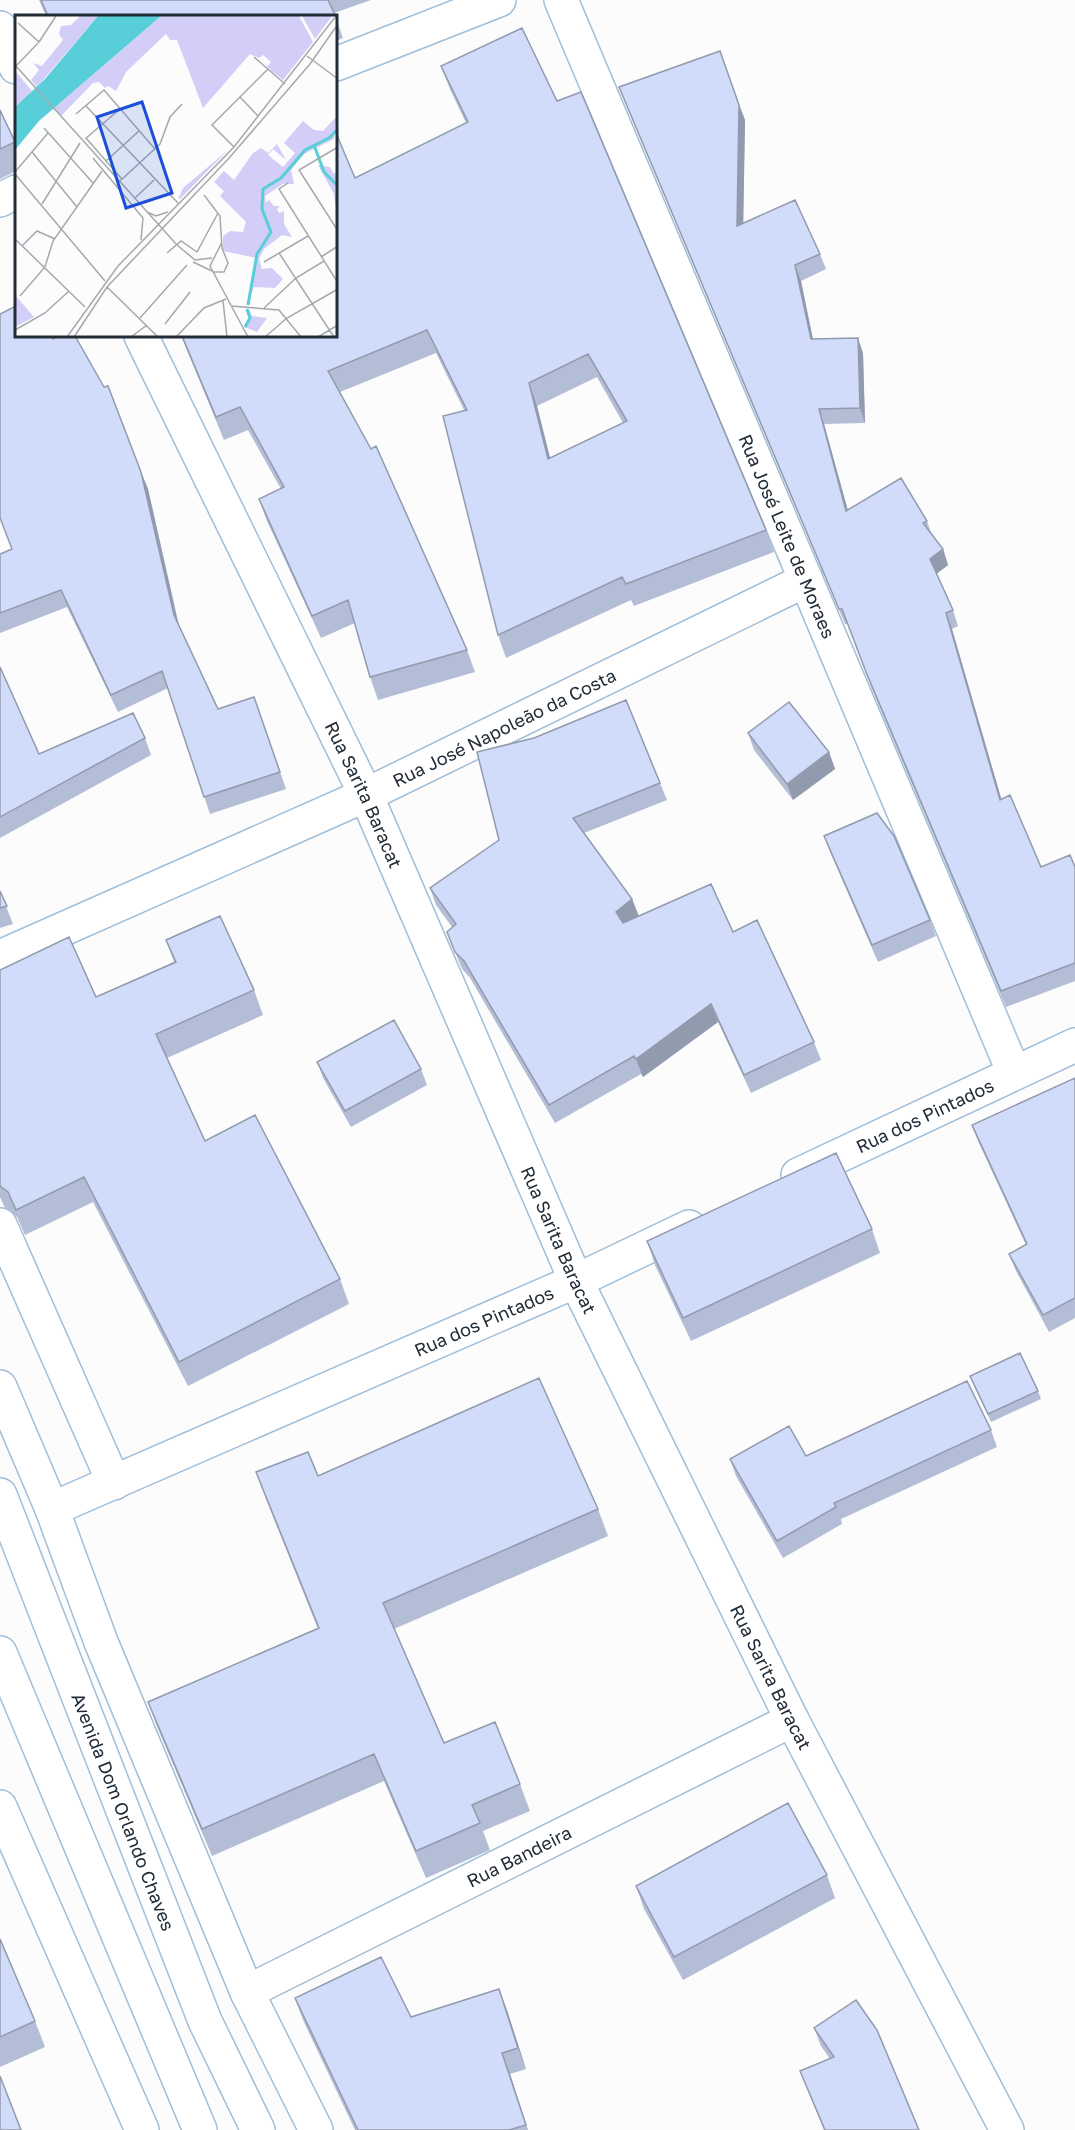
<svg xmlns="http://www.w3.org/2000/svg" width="1075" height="2130" font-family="'Golos Text',sans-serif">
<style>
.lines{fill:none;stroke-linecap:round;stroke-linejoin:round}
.street-casing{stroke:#a0bed8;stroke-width:36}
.primary-casing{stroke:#a0bed8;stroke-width:36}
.street{stroke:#fff;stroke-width:33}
.primary{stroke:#fff;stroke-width:33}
.wall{fill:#b3bdd6;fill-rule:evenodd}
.shaded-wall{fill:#929aae}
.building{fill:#d0dcf9;stroke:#929aae;stroke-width:1.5;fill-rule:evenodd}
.labels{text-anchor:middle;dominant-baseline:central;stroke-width:4.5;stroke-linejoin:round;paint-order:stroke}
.street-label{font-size:18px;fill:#212c37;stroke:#fcfcfc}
.inset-river{fill:none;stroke:#58cfd8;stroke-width:3}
.inset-road{fill:none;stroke:#a4a9ad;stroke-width:1.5}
.view{fill:#1d4ed8;fill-opacity:0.15;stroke:#1d4ed8;stroke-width:3}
.inset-edge{fill:none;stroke:#212c37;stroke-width:3}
</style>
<rect width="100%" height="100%" fill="#fcfcfc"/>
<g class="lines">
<g class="street-casing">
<g id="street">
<path id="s1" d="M 561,0 L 1014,1073"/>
<path d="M 0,28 L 16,67"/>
<path d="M 336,64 L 499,0"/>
<path d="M 0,200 L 16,192"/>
<path id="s2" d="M 141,336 L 366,795 L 576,1281 L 792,1720 L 1007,2130"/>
<path id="s3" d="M 0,957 L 366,795 L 806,580"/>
<path id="s4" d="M 798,1175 L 1075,1045"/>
<path d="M 0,1225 L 114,1483"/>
<path id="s5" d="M 52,1509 L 576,1281 L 689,1227"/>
<path id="s6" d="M 247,1992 L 792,1720"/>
</g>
</g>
<g class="primary-casing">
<g id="primary">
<path d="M 0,1387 L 52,1509 L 101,1642 L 247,1992 L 316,2130"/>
<path id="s7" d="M 0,1495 L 205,2021 L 258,2130"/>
<path d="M 0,1653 L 200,2130"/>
<path d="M 0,1807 L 142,2130"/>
</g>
</g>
<use href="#street" class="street"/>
<use href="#primary" class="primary"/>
</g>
<path class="wall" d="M 39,0 L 371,0 L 334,13 L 335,16 L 46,16 Z
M 336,18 L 343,38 L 336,41 Z
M 720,51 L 745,120 L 743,223 L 820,254 L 826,269 L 801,281 L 813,339 L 863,353 L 865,423 L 824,424 L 848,510 L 927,521 L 932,536 L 943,549 L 948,565 L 936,574 L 953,610 L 958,626 L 952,629 L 1001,799 L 1041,867 L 1075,867 L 1075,981 L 1006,1007 L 871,687 L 848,624 L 845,624 L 625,102 L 619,87 Z
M 441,66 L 766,530 L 774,552 L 634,606 L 631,600 L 506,658 L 498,635 L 464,410 L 436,353 L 340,392 L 467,650 L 475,672 L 378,700 L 370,677 L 355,623 L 321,638 L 267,521 L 259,499 L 281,489 L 248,430 L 224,440 L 181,336 L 336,336 L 355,178 L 466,123 L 450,89 ZM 597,377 L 623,423 L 550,458 L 537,406 Z
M 0,110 L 16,145 L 16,171 L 0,179 Z
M 141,472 L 148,489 L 179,625 L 218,709 L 254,697 L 286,789 L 210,814 L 168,688 L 118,712 L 67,607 L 0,633 L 0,554 L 12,549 Z
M 0,667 L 39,754 L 145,738 L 151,755 L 0,838 Z
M 748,733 L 829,752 L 835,769 L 793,800 L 754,750 Z
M 660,783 L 667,800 L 584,833 L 632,899 L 639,916 L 733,932 L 814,1042 L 821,1060 L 751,1093 L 718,1022 L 643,1077 L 641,1074 L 555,1123 L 470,978 L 462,969 L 447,932 L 452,927 L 436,905 L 430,888 L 499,840 Z
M 824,836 L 930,920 L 936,936 L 878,962 L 830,852 Z
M 0,891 L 13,924 L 0,928 Z
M 166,940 L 254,990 L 263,1015 L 167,1058 L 205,1141 L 340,1279 L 349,1304 L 188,1386 L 93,1202 L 25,1235 L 17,1217 L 5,1208 L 0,1197 L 0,970 L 96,997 L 174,962 Z
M 317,1062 L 421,1069 L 427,1085 L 351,1127 L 323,1078 Z
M 1075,1078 L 1075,1318 L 1049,1332 L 1016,1271 L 1009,1254 L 1026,1245 L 978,1141 L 972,1125 Z
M 872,1229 L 880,1253 L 691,1341 L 655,1265 L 647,1241 Z
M 970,1376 L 1038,1391 L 1041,1399 L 991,1422 Z
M 991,1430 L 997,1447 L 841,1519 L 842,1524 L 783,1558 L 736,1476 L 730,1459 L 806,1456 Z
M 256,1472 L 318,1476 L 598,1509 L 608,1536 L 394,1629 L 444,1743 L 520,1784 L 530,1811 L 483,1831 L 490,1850 L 426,1878 L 384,1781 L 212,1856 L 158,1729 L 148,1702 L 318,1629 L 266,1499 Z
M 827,1875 L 835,1898 L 683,1980 L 644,1909 L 636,1886 Z
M 0,1939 L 35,2021 L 45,2047 L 0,2067 Z
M 499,1989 L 526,2069 L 510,2074 L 528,2130 L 355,2130 L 303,2020 L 295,1998 L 411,2017 Z
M 814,2028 L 919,2130 L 824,2130 L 800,2071 L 830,2059 L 821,2046 Z"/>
<path class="shaded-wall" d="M 739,105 L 745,120 L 743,241 L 737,226 Z
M 795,265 L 801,281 L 816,355 L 811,339 Z
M 858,338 L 863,353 L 865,423 L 860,408 Z
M 529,383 L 537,406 L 556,482 L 548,459 Z
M 819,409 L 824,424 L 852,526 L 846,511 Z
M 141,472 L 148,489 L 180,632 L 174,615 Z
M 943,549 L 948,565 L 935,575 L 930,559 Z
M 946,613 L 952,629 L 1006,815 L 1000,800 Z
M 829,752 L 835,769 L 793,800 L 787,784 Z
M 632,899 L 639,917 L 622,929 L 616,912 Z
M 711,1004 L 718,1022 L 643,1077 L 636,1059 Z
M 499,1989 L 507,2010 L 526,2069 L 518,2048 Z
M 502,2053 L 510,2074 L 528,2130 Z"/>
<path class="building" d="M 41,0 L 328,0 L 335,15 L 331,16 L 48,16 Z
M 522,28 L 557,101 L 581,92 L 766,530 L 626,584 L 622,577 L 498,635 L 443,416 L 467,410 L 427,330 L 328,371 L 371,449 L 376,446 L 467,650 L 370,677 L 348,600 L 312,616 L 259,499 L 284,487 L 240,407 L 216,417 L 182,336 L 336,336 L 336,133 L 355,178 L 468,122 L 441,66 ZM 588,354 L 627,421 L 548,459 L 529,383 Z
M 720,51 L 739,105 L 737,226 L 795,200 L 820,254 L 795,265 L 811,339 L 858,338 L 860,408 L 819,409 L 846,511 L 901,478 L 927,521 L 923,523 L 943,549 L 930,559 L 953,610 L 946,613 L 1000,800 L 1010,795 L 1041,867 L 1070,855 L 1075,867 L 1075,963 L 1001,991 L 866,672 L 842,609 L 839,609 L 619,87 Z
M 0,110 L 15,142 L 0,149 Z
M 16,306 L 16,336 L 51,336 L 53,339 L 58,336 L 75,336 L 104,387 L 108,386 L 141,472 L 174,615 L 218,709 L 254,697 L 280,772 L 204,797 L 162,671 L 111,695 L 61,590 L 0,613 L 0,554 L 12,549 L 0,518 L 0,314 Z
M 0,667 L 39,754 L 133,713 L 145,738 L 0,817 Z
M 626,700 L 660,783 L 573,818 L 632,899 L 616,912 L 623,923 L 711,884 L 733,932 L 757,920 L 814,1042 L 744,1075 L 711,1004 L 636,1059 L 634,1056 L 549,1105 L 464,961 L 455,952 L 447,932 L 456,924 L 430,888 L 499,840 L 477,752 L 534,738 Z
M 789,702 L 829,752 L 787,784 L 748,733 Z
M 877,813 L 894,836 L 930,920 L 872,945 L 824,836 Z
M 0,891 L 7,906 L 0,908 Z
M 220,916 L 254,990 L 156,1034 L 205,1141 L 255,1115 L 340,1279 L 179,1362 L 84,1177 L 16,1210 L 8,1192 L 0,1186 L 0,970 L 69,937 L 96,997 L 176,962 L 166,940 Z
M 394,1020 L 421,1069 L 345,1111 L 317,1062 Z
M 1075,1078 L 1075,1298 L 1043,1315 L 1009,1254 L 1027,1244 L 972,1125 Z
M 836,1153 L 872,1229 L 683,1318 L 647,1241 Z
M 1020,1353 L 1038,1391 L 988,1414 L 970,1376 Z
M 539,1378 L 598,1509 L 383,1603 L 444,1743 L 495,1722 L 520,1784 L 472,1805 L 480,1823 L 416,1851 L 374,1754 L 202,1829 L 148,1702 L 319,1628 L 256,1472 L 308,1452 L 318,1476 Z
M 967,1381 L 991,1430 L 834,1503 L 836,1507 L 777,1541 L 730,1459 L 789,1426 L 806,1456 Z
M 788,1803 L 827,1875 L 674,1957 L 636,1886 Z
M 0,1939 L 35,2021 L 0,2037 Z
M 381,1957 L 411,2017 L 499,1989 L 518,2048 L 502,2053 L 526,2125 L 509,2130 L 358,2130 L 295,1998 Z
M 856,2000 L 877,2030 L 919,2130 L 825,2130 L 800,2071 L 834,2057 L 814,2028 Z
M 0,2076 L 21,2130 L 0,2130 Z"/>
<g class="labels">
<g class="street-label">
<text stroke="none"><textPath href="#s1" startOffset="582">Rua José Leite de Moraes</textPath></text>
<text stroke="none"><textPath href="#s3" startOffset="554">Rua José Napoleão da Costa</textPath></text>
<text stroke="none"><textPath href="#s2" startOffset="510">Rua Sarita Baracat</textPath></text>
<text stroke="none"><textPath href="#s4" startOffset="140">Rua dos Pintados</textPath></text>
<text stroke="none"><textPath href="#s2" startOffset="996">Rua Sarita Baracat</textPath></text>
<text stroke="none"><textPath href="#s5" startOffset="471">Rua dos Pintados</textPath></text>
<text stroke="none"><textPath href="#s2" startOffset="1482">Rua Sarita Baracat</textPath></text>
<text stroke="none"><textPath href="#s7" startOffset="340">Avenida Dom Orlando Chaves</textPath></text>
<text stroke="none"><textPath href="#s6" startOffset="304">Rua Bandeira</textPath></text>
</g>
</g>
<g transform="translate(15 15)">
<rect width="322" height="322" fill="#fcfcfc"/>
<path d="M 65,1 L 83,1 L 22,72 L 16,65 L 24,55 L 18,48 L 27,51 L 48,25 L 44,19 L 46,11 L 56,10 ZM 146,1 L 284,1 L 298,27 L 268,65 L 252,52 L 256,47 L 248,40 L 244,43 L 235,39 L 188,93 L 162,25 L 155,25 L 151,19 L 111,57 L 101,76 L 93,71 L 90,73 L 84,67 L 78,68 L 46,101 L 38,94 ZM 287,1 L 317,1 L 300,24 ZM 0,56 L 17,76 L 0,92 ZM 322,101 L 319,124 L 289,139 L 276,155 L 279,169 L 268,169 L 250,181 L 251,187 L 254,185 L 259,191 L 265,191 L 262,194 L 264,198 L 269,196 L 269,209 L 277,222 L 267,220 L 249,234 L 244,244 L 247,254 L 257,253 L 268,264 L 260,273 L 239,272 L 232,289 L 241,243 L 208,236 L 208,221 L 215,216 L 228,217 L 231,207 L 205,181 L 209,176 L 199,167 L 209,156 L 219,165 L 238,138 L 246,133 L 253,138 L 262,129 L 271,145 L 258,134 L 253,140 L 268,152 L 280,138 L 269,128 L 288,106 L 299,115 L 308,116 ZM 213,135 L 165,184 L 163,184 L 168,173 ZM 303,150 L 315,152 L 319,159 L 322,157 L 322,202 L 319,179 ZM 0,280 L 19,302 L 0,312 ZM 231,294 L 234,294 L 237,301 L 252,303 L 242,317 L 229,312 L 234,303 Z" fill="#d2cef7"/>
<path d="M 83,1 L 146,1 L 24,106 L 0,135 L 0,92 L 30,64 Z" fill="#58cfd8"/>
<path class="inset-river" d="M 299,130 L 309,157 L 323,171M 233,290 L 242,239 L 256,217 L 247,194 L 248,174 L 266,163 L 290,135 L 314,123 L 323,114M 230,312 L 235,303 L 232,294"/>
<path class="inset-road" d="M 3,8 L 24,27 L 41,1M 292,41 L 323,64M 239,42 L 270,69M 0,50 L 162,230 L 180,245 L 197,243M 1,51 L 23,28M 225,82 L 243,101M 71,91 L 163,188M 61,99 L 89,75 L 140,134M 29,113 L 78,168M 71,123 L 91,146 L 124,116M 70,124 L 105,94M 219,132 L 197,110 L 253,54M 323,132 L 284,155 L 323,216M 17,137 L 62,192M 78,143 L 128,203 L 126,225M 91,146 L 107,164M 0,157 L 33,118M 0,159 L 90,266M 105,166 L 145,129 L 155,102 L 167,89M 273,168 L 264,174 L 323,268M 189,180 L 205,201 L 207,233 L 213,248 L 209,257 L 198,257M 120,183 L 139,165M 27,189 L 65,128M 132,197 L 141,201 L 153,197M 0,224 L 70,292M 207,227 L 195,251 L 233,322M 7,231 L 22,216 L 40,224M 152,238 L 166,226 L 182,237 L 203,198M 264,238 L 319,322M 306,242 L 323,231M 178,247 L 197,256M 249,247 L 293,221M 92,272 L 143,322M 5,281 L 30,252 L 38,226 L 87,156M 208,286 L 212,322M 216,291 L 264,295 L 286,322M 249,293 L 281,263 L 309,246M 125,303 L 172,250M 150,309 L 175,277M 0,315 L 30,298 L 54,276M 52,322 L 103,251 L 219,132 L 321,1M 59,322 L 92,272 L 215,142 L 295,49 L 323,9M 116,322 L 132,310M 161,322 L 189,293 L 211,284M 250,322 L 272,303 L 323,274M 303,322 L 323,310"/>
<path class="view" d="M 127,87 L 157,178 L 111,193 L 82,102 Z"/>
<rect width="322" height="322" class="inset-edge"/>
</g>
</svg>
